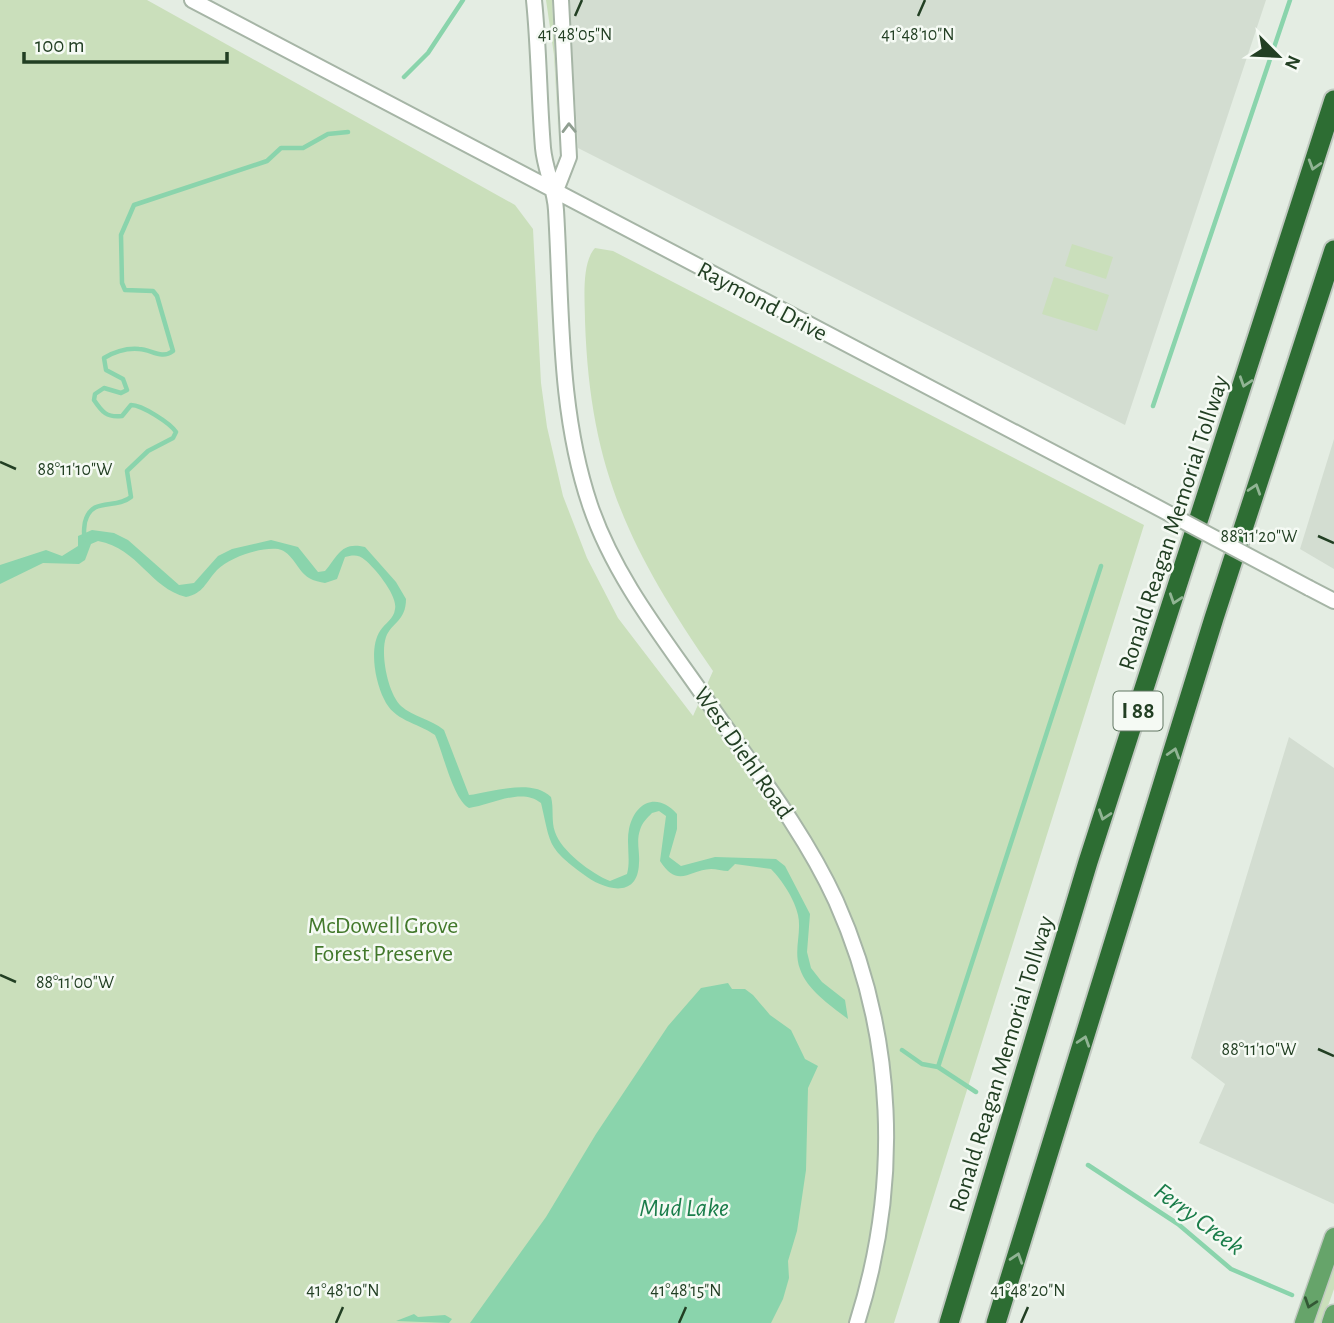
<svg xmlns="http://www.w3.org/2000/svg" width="1334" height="1323" font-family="'Alegreya Sans',sans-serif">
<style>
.built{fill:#d3ddd1}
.green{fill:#cadfbb}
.water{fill:#8ad4ac}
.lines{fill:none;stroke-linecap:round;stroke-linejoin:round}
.stream{stroke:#8ad4ac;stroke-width:4.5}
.minor-casing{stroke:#a6b5a6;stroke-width:18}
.major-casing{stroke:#c1c9c1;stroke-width:21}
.highway-casing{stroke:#c1c9c1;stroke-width:23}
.minor{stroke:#fff;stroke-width:14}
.major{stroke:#66a46a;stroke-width:18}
.highway{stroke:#2d6d33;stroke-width:19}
.minor-bridge-casing{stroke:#a6b5a6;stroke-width:18;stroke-linecap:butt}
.minor-bridge{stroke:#fff;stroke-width:14}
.oneway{stroke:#909f91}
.oneway2{stroke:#91b494}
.oneway3{stroke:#335835}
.ticks{fill:none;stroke:#223f23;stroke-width:2.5}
.labels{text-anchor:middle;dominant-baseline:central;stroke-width:5;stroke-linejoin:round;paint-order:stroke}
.shield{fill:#f5faf4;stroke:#617762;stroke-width:2}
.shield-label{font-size:23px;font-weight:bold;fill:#223f23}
.street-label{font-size:24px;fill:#223f23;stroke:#f5faf4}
.park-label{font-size:24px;fill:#42782b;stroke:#f5faf4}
.water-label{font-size:26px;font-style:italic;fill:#1a7d4a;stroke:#f5faf4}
.ticks-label{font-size:18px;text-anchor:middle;fill:#223f23;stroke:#f5faf4;stroke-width:5;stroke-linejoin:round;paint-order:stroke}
</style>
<rect width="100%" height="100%" fill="#e4ede3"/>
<path class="built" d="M 569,0 L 1266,0 L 1125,425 L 578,148 Z
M 1334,439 L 1334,569 L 1300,549 Z
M 1289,737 L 1334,768 L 1334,1204 L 1199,1143 L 1225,1084 L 1191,1058 Z"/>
<path class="green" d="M 0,0 L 147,0 L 515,205 L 533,229 L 541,383 L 547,427 L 563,496 L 587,558 L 618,618 L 693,716 L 713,671 C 630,550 590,471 585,321 C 585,302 581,263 595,248 L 613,251 L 1144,525 L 894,1323 L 0,1323 Z
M 546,0 L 552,0 L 559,144 L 554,55 Z
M 1072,244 L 1113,257 L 1106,279 L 1065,266 Z
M 1054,277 L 1109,295 L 1097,331 L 1042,314 Z
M 1334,1262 L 1334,1289 L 1322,1323 L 1313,1323 Z"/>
<path class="water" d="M 92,530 L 114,533 L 128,540 L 179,585 L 194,583 L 218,556 L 232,549 L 271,540 L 298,547 L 318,572 L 325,571 C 338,556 341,541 365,547 L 396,582 L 406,599 C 406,621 392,622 386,637 C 380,654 388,694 401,706 C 413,717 431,719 444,730 L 469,795 C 493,792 532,778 551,797 C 554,808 551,821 555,832 C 561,851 592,874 610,881 L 627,874 C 631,859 626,844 629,829 C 635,801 658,792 677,814 L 677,829 L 669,857 L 681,866 L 715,857 L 776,859 L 785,866 L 810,914 L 807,952 L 811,968 L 822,982 L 845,1000 L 848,1019 C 831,1006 807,990 800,969 C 793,951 802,933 798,915 C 795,900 782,880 771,869 L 735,864 L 728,871 C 723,871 716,869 711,869 C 689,870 678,889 660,861 L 666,816 L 659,811 L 652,813 C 647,818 642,823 640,830 C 636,841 640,852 639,863 C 638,901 602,889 583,874 C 547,847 551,845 541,803 C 521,787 492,805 469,808 C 453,799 444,755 435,735 C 416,722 394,721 384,699 C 375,681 369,648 380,631 C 385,623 394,619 395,609 C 398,596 375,568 365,560 C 359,554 352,555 345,557 L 337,579 L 325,583 C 320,582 314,581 309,578 C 297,571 293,552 278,549 C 260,547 230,557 217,570 C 205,583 204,593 186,597 C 150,588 139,549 98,541 L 91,544 L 85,560 L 79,564 L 43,563 L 0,584 L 0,565 L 46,550 L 62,556 L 78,546 L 78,536 Z
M 728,983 L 732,989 L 745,989 L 753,995 L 770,1015 L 791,1030 L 805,1059 L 818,1066 L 808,1088 L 806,1170 L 797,1231 L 788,1261 L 789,1278 L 783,1299 L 771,1323 L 470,1323 L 546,1217 L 596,1134 L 668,1026 L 701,988 Z
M 414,1314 L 418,1317 L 445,1315 L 452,1319 L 449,1323 L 396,1321 Z"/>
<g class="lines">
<path class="stream" d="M 404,77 L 428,53 L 463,0
M 1153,406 L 1290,0
M 85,539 C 83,533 84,529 85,522 C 92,496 115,510 131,497 L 127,471 L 148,451 L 173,438 L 176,432 C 170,423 142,405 131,405 L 122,416 C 107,418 102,412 94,400 L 95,394 L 104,388 L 121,393 L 127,390 L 123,379 L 106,370 L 104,358 C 114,352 127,348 139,349 C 151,349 161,360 173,351 L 157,296 L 153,291 L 125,290 L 122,283 L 121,235 L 134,205 L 267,161 L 281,148 L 303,148 L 328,134 L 348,132
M 902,1050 L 922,1064 L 938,1067 L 976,1092
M 938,1067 L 1101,566
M 1088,1165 L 1178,1224 L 1231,1269 L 1292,1295"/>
<g class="minor-casing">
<path id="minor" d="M 192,0 L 1134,495
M 534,0 C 539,49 539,99 543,148 C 545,170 555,189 556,210 C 562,309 558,410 590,505 C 615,579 666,641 710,705 C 754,768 804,831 836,901 C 896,1035 901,1184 857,1323
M 555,193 L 569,157 L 561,0
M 1309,588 L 1334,601"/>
</g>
<g class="major-casing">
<path id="major" d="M 1304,1323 L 1334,1237
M 1331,1323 L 1334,1314"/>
</g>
<g class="highway-casing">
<path id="highway" d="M 949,1323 L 1088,862 L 1334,100
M 996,1323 L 1214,618 L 1334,250"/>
</g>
<use href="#minor" class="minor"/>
<use href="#major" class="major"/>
<use href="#highway" class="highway"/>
<g class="minor-bridge-casing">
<path id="minor-bridge" d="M 1134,495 L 1309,588"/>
</g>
<use href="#minor-bridge" class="minor-bridge"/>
</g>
<defs><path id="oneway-chevron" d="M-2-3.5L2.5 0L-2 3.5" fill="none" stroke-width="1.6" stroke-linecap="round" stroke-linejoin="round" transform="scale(1.75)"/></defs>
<use class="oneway" href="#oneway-chevron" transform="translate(569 128) rotate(-91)"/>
<g class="oneway2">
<use href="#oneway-chevron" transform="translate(1314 165) rotate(107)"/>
<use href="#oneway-chevron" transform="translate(1245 382) rotate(108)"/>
<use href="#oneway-chevron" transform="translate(1255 489) rotate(-72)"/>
<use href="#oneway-chevron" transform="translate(1175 599) rotate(108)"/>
<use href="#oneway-chevron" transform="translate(1174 753) rotate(-73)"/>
<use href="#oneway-chevron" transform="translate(1104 815) rotate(108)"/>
<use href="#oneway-chevron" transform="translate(1084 1041) rotate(-72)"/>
<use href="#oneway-chevron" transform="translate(1017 1258) rotate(-72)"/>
</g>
<use class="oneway3" href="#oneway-chevron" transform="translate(1310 1303) rotate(109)"/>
<path class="ticks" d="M 575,16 L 582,0M 918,16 L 925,0M 0,462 L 16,469M 1318,536 L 1334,543M 0,975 L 16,982M 1318,1049 L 1334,1056M 336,1323 L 343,1307M 679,1323 L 686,1307M 1021,1323 L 1028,1307"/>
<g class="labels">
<rect class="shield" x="1113.5" y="691.5" width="49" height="39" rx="5"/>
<g class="shield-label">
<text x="1138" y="711">I 88</text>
</g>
<g class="street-label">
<text transform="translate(762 302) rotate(28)">Raymond Drive</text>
<text transform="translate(1174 523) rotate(-72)">Ronald Reagan Memorial Tollway</text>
<text transform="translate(743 753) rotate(55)">West Diehl Road</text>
<text transform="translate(1002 1064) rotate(-73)">Ronald Reagan Memorial Tollway</text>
</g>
<g class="park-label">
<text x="383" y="926">McDowell Grove<tspan x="383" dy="28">Forest Preserve</tspan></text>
</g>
<g class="water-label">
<text x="684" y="1208">Mud Lake</text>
<text transform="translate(1199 1219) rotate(36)">Ferry Creek</text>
</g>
</g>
<g class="ticks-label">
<text x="575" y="40">41°48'05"N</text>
<text x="918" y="40">41°48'10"N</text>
<text x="75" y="475">88°11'10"W</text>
<text x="1259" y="542">88°11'20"W</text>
<text x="75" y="988">88°11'00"W</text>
<text x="1259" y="1055">88°11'10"W</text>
<text x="343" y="1296">41°48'10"N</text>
<text x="686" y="1296">41°48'15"N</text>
<text x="1028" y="1296">41°48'20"N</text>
</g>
<g transform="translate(1278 56) rotate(114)" stroke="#f5faf4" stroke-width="5" paint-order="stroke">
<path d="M0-5L12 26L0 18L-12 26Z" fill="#223f23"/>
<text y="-10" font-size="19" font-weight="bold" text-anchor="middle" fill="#223f23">N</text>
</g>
<path d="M24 52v10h203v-10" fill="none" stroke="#223f23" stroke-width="3.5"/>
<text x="35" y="52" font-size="21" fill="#223f23" stroke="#f5faf4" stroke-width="5" paint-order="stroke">100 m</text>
</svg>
